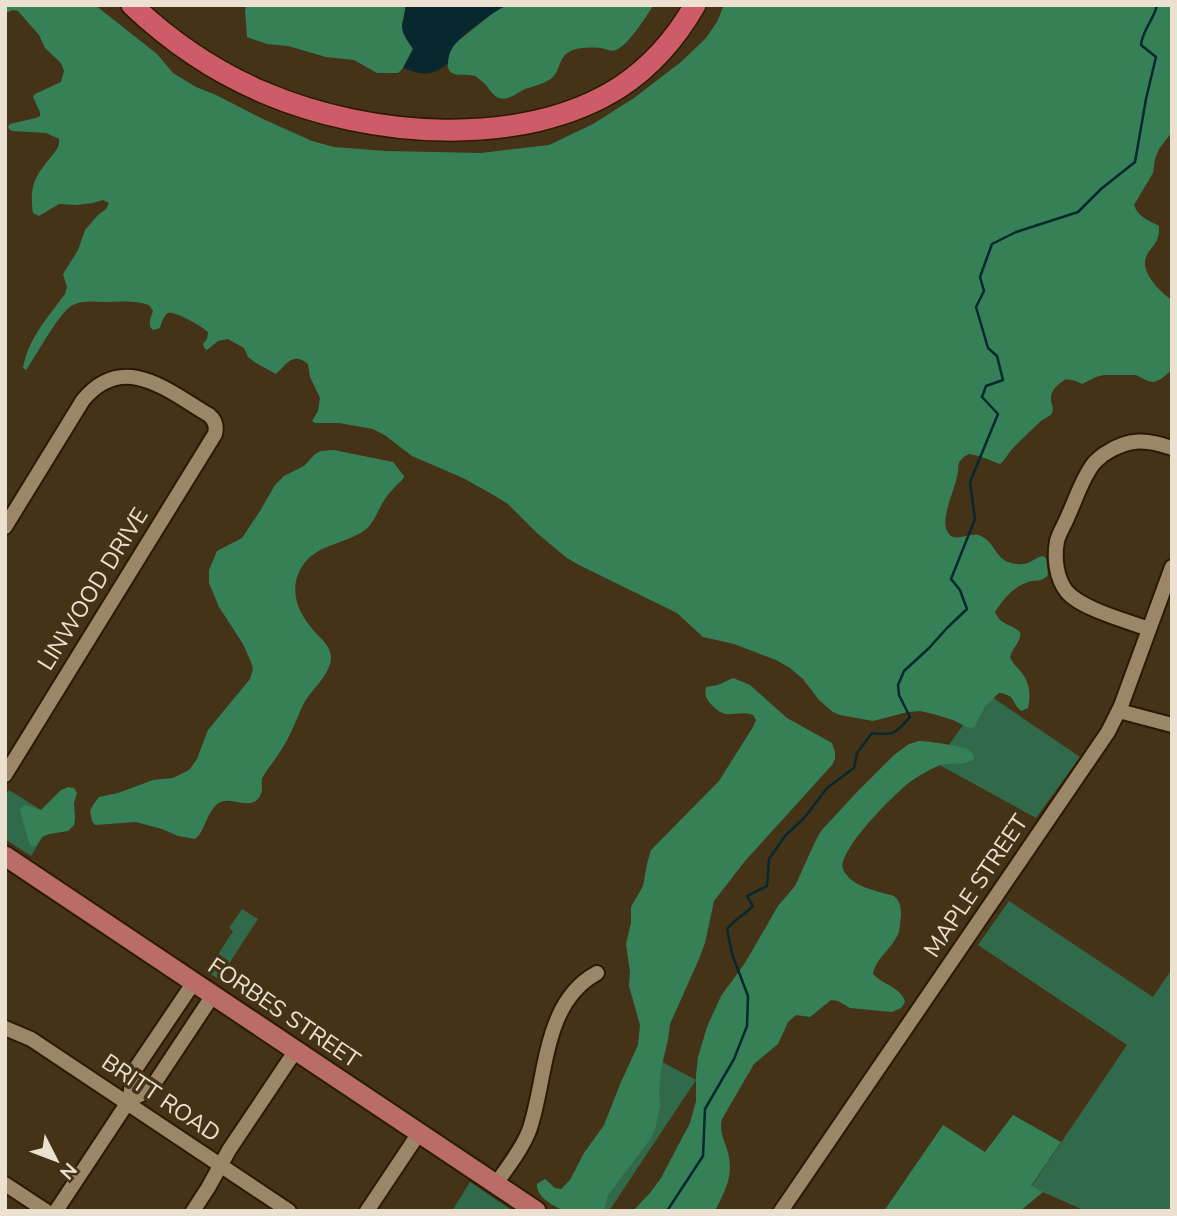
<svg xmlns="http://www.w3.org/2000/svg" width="1177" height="1216" font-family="'Nunito Sans',sans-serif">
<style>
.green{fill:#316a4a}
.forest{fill:#368057}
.water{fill:#06282e}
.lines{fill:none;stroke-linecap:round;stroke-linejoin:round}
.stream{stroke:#06282e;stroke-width:2.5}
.minor-casing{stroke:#2b1a00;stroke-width:18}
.major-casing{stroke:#2b1a00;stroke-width:23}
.highway-casing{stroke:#2b1a00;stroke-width:24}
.minor{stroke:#9b8668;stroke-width:14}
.major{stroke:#ba6c68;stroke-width:19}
.highway{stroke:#ce5b68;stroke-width:21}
.labels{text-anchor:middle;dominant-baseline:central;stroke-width:7;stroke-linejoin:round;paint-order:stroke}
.street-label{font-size:23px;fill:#ece1d1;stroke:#453317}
</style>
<rect width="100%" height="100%" fill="#453317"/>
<path class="green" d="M 986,693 L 1080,757 L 1036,818 L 936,763 Z
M 9,790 L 54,818 L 31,856 L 5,839 L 5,796 Z
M 1009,901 L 1153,997 L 1172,969 L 1172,1211 L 1086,1211 L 1031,1187 L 1127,1045 L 978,945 Z
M 242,909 L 258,919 L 219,979 L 207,972 L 233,931 L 229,928 Z
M 653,1057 L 696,1080 L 609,1211 L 562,1211 L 554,1205 Z
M 470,1182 L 513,1211 L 452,1211 Z"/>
<path class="forest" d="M 5,5 L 95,5 L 157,54 L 173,73 L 196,87 L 216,95 L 263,119 L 312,141 L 334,147 L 386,151 L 481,153 L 549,145 L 593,124 L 634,98 L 681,62 L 706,38 L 717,22 L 724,5 L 1172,5 L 1172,132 L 1159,149 L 1155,159 L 1153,173 L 1134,205 C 1138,217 1148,220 1159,226 C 1159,229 1159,234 1158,237 C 1156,245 1148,250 1146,257 C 1140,272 1161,293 1172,300 L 1172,370 L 1161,379 L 1154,382 L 1148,381 L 1136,375 L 1103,375 L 1096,377 L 1082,384 L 1076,381 L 1066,379 C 1057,385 1050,390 1051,401 C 1052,406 1054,408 1052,413 C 1050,417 1042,419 1039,423 C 1030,431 1022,439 1014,447 C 1009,452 1006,459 1000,464 L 979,456 L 969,454 C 965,456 963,457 960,461 C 957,466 959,471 957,476 C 955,490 938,522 949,534 C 956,543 971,531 981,536 C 998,544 994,566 1024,564 C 1031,563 1036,557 1043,556 L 1046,558 L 1048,575 C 1041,583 1037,579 1028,582 C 1013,587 1003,600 995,612 C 1001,626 1010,623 1020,632 C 1022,641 1012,648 1010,657 C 1013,664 1017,667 1021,672 C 1030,683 1031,695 1028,708 L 1021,711 C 1011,702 1016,695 999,693 L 985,706 L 974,728 L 967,727 L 953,720 L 933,714 L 920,711 L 908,712 L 873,721 L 840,715 L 833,712 L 819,700 L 803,679 L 790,668 L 776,660 L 734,644 L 703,637 L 677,613 L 579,565 L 567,558 L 538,534 L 508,504 L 490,493 L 463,478 L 412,456 L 386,436 L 373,429 L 339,423 L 315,423 L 312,421 L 318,411 L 320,398 L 310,377 L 308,364 C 292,351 286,365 276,374 L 256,363 L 248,357 L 244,348 L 228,339 L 218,341 L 207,350 L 204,348 L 203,344 L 207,339 L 208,332 C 203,327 175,310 168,313 C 164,315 161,324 160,328 L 153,330 C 147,325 151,317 153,311 L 149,305 C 135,300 120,302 105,302 C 94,302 83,300 73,305 C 60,311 37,354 28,367 L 26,370 L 23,368 C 28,339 48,317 65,294 L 67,287 L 63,274 L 78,250 L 85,230 L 98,215 L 106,209 L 109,203 L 103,200 L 93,203 L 76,205 L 59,204 L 39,216 L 33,213 C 28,180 39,173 57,149 L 59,144 L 59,139 L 46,133 L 13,131 L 10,130 L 8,127 L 10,124 L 36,118 L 40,116 L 40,112 L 33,97 L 35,94 L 61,82 L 64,71 L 61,63 L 45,48 L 39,35 L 18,11 L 13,10 L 5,13 Z
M 247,5 L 406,5 L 402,26 L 406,39 L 413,49 L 403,68 L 398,73 L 377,73 L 354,60 L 326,57 L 288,46 L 267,44 L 247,37 L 245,10 Z
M 508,5 L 654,5 C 645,17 629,45 616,50 C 611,52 606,49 601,48 C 592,47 577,47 569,52 C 559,57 560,71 552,78 C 543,85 532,86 523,90 C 518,93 513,96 508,98 C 495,102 491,90 483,82 C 481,81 477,77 475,76 C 463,73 445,80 448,60 C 449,52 453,46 458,41 L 497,10 Z
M 334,450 L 393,462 L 404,476 L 403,479 C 397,485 390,491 385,499 C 378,509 375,522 365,530 C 341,547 309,543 297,577 C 291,598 301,616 314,631 C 321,639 330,645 331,657 C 331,674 312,689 304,703 C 297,717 292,733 283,747 C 277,757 269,767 262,778 C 261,783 263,789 261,794 C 252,815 229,792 216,805 C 206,815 205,831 195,839 L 178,836 L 162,829 L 136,822 L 95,825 L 92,821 L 90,811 L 93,805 L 99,797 L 118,793 L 153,780 L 173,778 L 189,770 L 197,759 L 208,730 L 250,679 L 253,669 L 251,662 L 243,644 L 219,607 L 209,583 L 209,570 L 217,551 L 242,538 L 260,511 L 275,485 L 284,476 L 304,466 L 315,454 L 321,451 Z
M 733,678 L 750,685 L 787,718 L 832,743 L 835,752 L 835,759 L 832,765 L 745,861 L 714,901 L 705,943 L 699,959 L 670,1024 L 668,1040 L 661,1069 L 659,1093 L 660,1107 L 655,1129 L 651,1138 L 608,1195 L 604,1211 C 592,1211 580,1212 569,1211 C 557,1209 536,1198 537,1184 L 545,1179 L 555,1188 L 561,1189 L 570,1180 L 584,1153 L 604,1125 L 621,1082 L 638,1045 L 640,1025 L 629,986 L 630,972 L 626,944 L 631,923 L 631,907 L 643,886 L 647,864 L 651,850 L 719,781 L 753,727 L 756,720 L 753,715 C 734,709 728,723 710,703 C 705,697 705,694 706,687 L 718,685 Z
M 919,741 C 927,741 962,746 969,750 C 974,754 973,754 974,759 C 964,767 950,761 938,766 C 929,770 918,776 910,782 C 895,793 837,851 843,869 C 850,887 878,891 894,896 C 900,901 901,907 901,916 C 900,921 900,927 899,932 C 893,948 875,959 873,974 C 883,985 901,987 905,1002 L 901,1008 L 892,1012 L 850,1008 L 838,1001 L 831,1000 L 810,1017 L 796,1015 L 788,1022 L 778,1044 L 754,1064 L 722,1119 C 718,1133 727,1144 729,1157 C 733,1177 724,1193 715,1211 L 633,1211 L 650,1193 L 661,1178 L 690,1123 L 696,1101 L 696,1075 L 698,1057 L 707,1027 L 721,996 L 745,963 L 778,906 L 795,886 L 814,844 L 821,831 L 857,792 L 894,755 L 909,744 Z
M 68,787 L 74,788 L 77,793 L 74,803 L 75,819 L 74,825 L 68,831 L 49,834 L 42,837 L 35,846 L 32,847 C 28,841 21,816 20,809 L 25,805 L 41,810 L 61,790 Z
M 1013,1115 L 1061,1142 L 1031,1186 L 1043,1192 L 1020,1211 L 884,1211 L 943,1125 L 985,1152 Z"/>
<path class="water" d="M 406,5 L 508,5 C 496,9 459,37 452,48 C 449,53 448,58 448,64 C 430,77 422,75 403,68 L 413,49 L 403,33 L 402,26 Z"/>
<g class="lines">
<path class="stream" d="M 667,1211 L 703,1156 L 705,1109 L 734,1059 L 747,1026 L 748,996 L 732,954 L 727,929 C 734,920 744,915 753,906 L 747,896 L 767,886 L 769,859 L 785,836 L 805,817 L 827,788 L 854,768 L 857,753 L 872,733 C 894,736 896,733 910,717 L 899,695 L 898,685 L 904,671 L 929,648 L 947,628 L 967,609 L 960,590 L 951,579 L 975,519 L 970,482 L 998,414 L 982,397 L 986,386 L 1003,380 L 997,356 L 988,348 L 976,307 L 984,291 L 980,277 L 992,244 L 1016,232 L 1078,212 L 1101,189 L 1135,162 L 1146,99 L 1156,57 L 1141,45 C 1142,30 1154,20 1157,5"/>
<g class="minor-casing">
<path id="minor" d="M 5,527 L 83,400 C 124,351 168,391 209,415 C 215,420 217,426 215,434 L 5,775
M 1149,629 C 1127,621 1082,609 1067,592 C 1056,578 1054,558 1057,541 C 1059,533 1065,524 1068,516 C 1076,499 1082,478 1094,463 C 1097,460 1102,455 1106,453 C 1129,438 1147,439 1172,448
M 1119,711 L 1172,725
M 5,1028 L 31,1039 L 289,1211
M 130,1099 L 132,1080 L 136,1068 L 194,982
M 5,1184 L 46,1211
M 496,1184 C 508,1166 523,1148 530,1128 C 547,1076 543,1002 597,973
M 56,1211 L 130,1099 L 142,1094 L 156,1081 L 213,995
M 193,1211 L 208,1188 L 229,1150 L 296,1050
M 367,1211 L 419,1133
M 781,1211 L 1108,732 L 1121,706 L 1172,567"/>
</g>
<g class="major-casing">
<path id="major" d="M 5,856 L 536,1211"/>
</g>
<g class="highway-casing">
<path id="highway" d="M 132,5 C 171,42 215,72 265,93 C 368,137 522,150 620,87 C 652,66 676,38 695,5"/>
</g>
<use href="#minor" class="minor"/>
<use href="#major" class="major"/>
<use href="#highway" class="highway"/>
</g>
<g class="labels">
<g class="street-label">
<text transform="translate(93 589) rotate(-58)">LINWOOD DRIVE</text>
<text transform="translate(976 886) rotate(-56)">MAPLE STREET</text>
<text transform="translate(284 1013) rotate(34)">FORBES STREET</text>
<text transform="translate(161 1098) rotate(34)">BRITT ROAD</text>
</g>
</g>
<rect width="1177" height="1216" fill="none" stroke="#ece1d1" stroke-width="14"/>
<g transform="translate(56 1160) rotate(132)" stroke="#453317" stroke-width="5" paint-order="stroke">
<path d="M0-5L12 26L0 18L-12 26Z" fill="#ece1d1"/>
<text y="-10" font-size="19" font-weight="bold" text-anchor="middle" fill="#ece1d1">N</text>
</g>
</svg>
